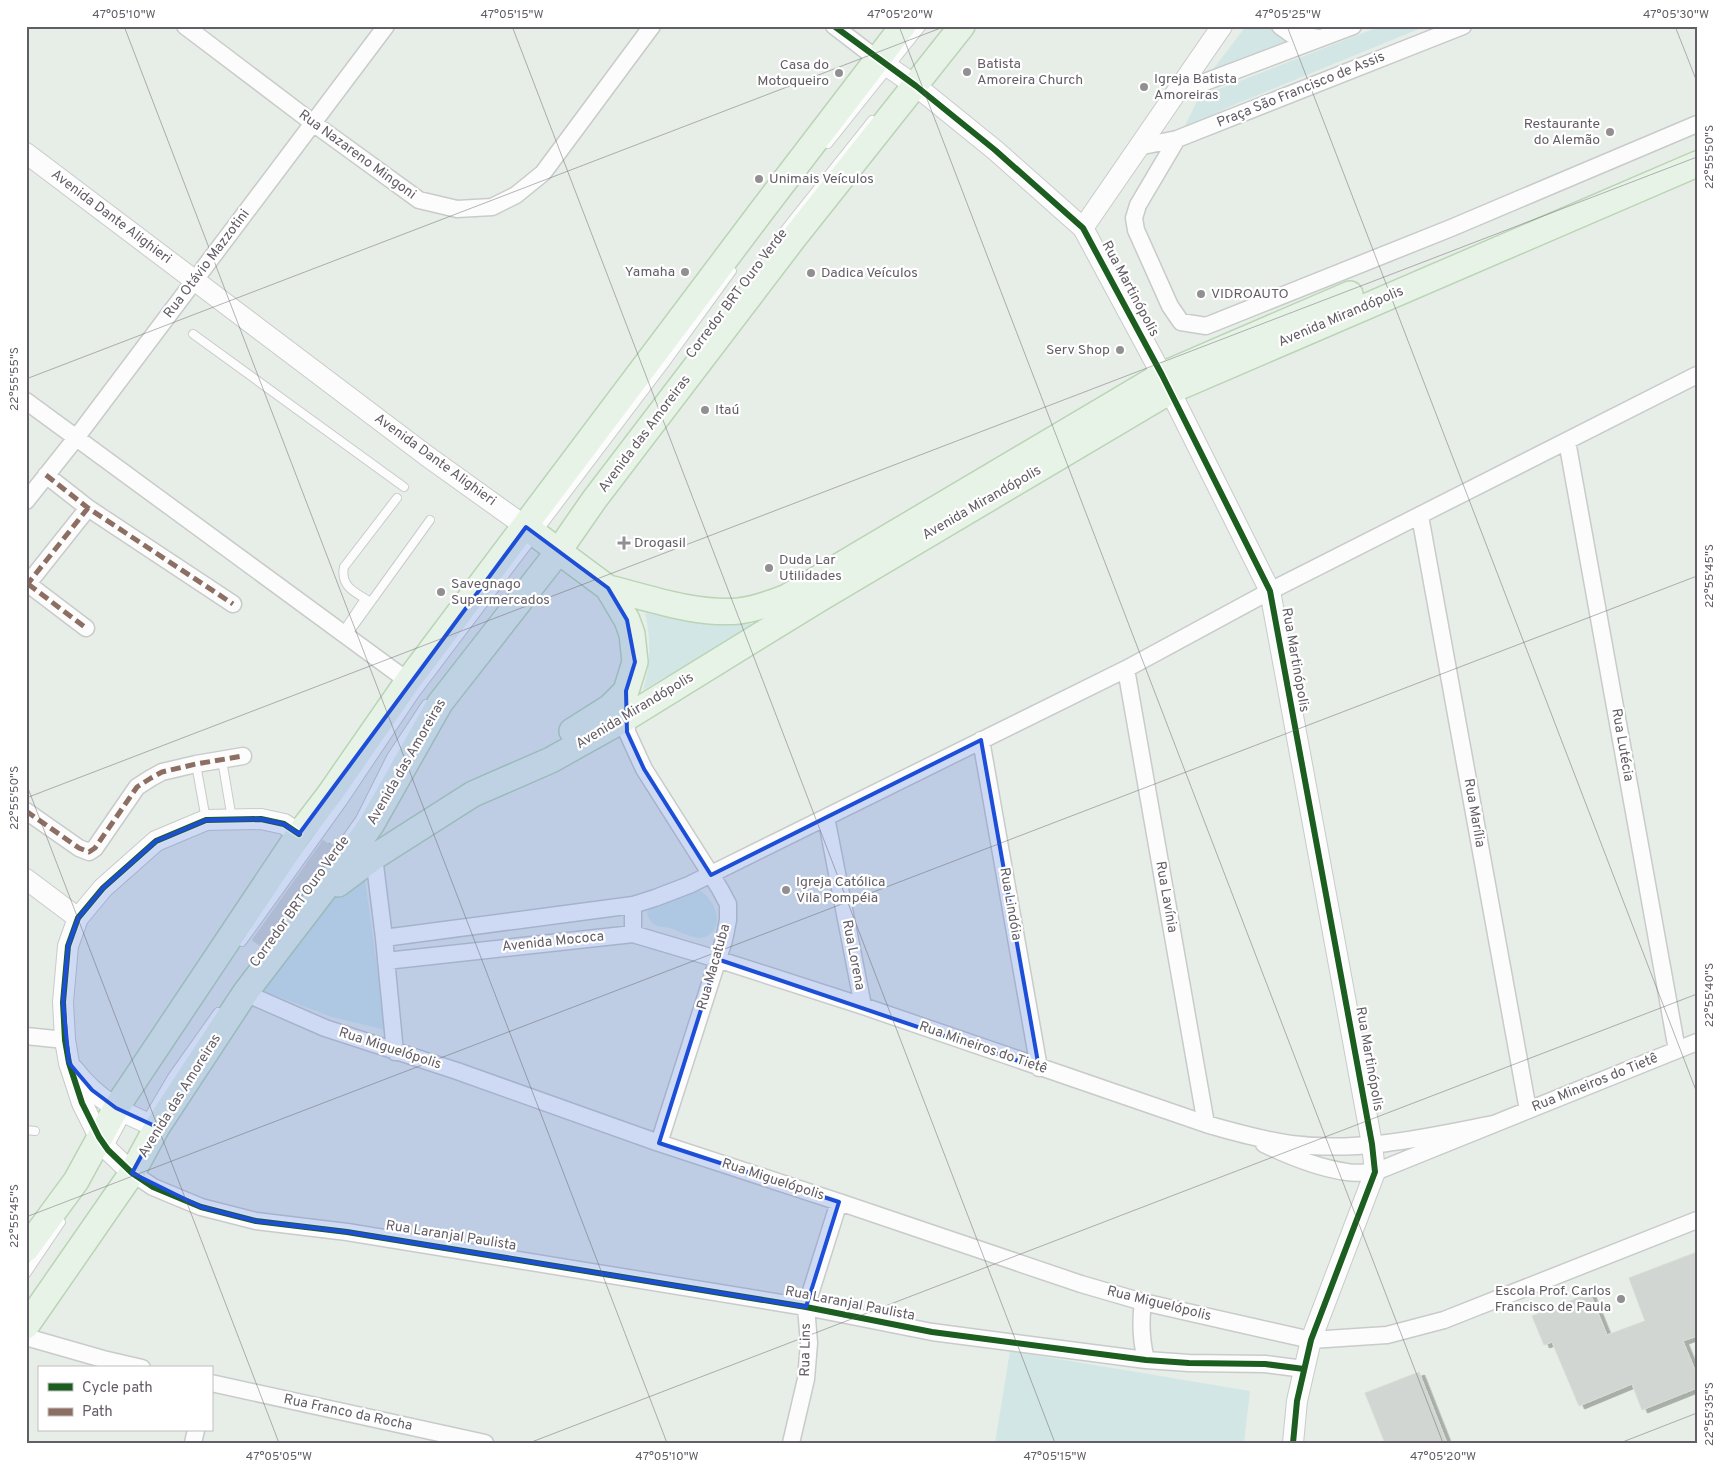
<svg xmlns="http://www.w3.org/2000/svg" width="1723" height="1469" font-family="Overpass,sans-serif">
<style>
.green{fill:#d2e6e6}
.building{fill:#d2d6d2;stroke:#d7dcd6;filter:url(#shadow)}
.lines{fill:none;stroke-linecap:round;stroke-linejoin:round}
.service-casing{stroke:#c9cbcb;stroke-width:10}
.minor-casing{stroke:#c9cbcb;stroke-width:19}
.tertiary-casing{stroke:#c9cbcb;stroke-width:22}
.primary-casing{stroke:#b9d5b5;stroke-width:28}
.service{stroke:#fbfcfb;stroke-width:8}
.minor{stroke:#fbfcfb;stroke-width:16}
.tertiary{stroke:#fbfcfb;stroke-width:20}
.primary{stroke:#e8f3e8;stroke-width:25}
.quiet{stroke:#8d6e63;stroke-width:5;stroke-dasharray:10 5;stroke-linecap:butt}
.cycleway-casing{stroke:#fff;stroke-width:9}
.cycleway{stroke:#1b5e20;stroke-width:6}
.marked{fill:#1d4ed8;fill-opacity:0.2;stroke:#1d4ed8;stroke-width:4;stroke-linejoin:round}
.ticks{fill:none;stroke:#635d65;stroke-width:1;stroke-opacity:0.45}
.poi-dot{fill:#918f92;stroke:#fff;stroke-width:2}
.labels{text-anchor:middle;dominant-baseline:central;stroke-width:4.5;stroke-linejoin:round;paint-order:stroke}
.poi-label{font-size:14px;fill:#635d65;stroke:#fff;text-anchor:start}
.street-label{font-size:14px;fill:#635d65;stroke:#fff}
.neatline{fill:none;stroke:#635d65;stroke-width:2}
.ticks-label{font-size:12px;text-anchor:middle;fill:#635d65}
</style>
<defs>
<filter id="shadow"><feDropShadow dx="5.5" dy="3" stdDeviation="0" flood-color="#0004"/></filter>
</defs>
<rect width="100%" height="100%" fill="#e7ede7"/>
<path class="green" d="M 1246,26 L 1271,26 C 1276,37 1283,40 1295,42 L 1208,76 Z
M 1381,26 L 1426,26 L 1231,106 L 1183,130 L 1199,97 Z
M 645,613 C 682,620 719,623 757,624 L 643,690 C 651,666 651,638 645,613 Z
M 364,873 L 386,1030 L 332,1017 L 263,991 L 257,985 L 316,906 Z
M 694,888 C 714,894 727,926 707,936 C 697,942 680,931 670,928 C 665,927 659,927 655,925 C 650,922 648,917 647,912 L 651,906 L 674,900 Z
M 1010,1351 L 1250,1391 L 1244,1443 L 995,1443 Z"/>
<path class="building" d="M 323,840 L 334,848 L 262,947 L 252,940 Z
M 1697,1252 L 1697,1336 L 1683,1341 L 1697,1375 L 1697,1388 L 1642,1410 L 1632,1384 L 1579,1406 L 1552,1342 L 1544,1345 L 1532,1316 L 1590,1293 L 1607,1335 L 1645,1321 L 1629,1278 Z
M 1419,1372 L 1447,1443 L 1385,1443 L 1365,1393 Z"/>
<g class="lines">
<g class="service-casing">
<path id="service" d="M 828,144 L 922,26
M 783,232 L 872,120
M 193,334 L 404,487
M 371,602 C 356,593 340,587 344,567 L 397,498
M 343,632 L 365,599
M 347,635 L 430,520
M 222,760 L 232,819
M 196,764 L 206,820
M 341,846 L 360,819 L 391,757 L 426,704
M 242,942 L 342,803 L 415,694 L 666,362 L 732,271
M 146,1121 L 172,1077 L 218,1012
M 26,1130 L 35,1131
M 109,1147 L 127,1113
M 26,1274 L 61,1222"/>
</g>
<g class="minor-casing">
<path id="minor" d="M 185,26 L 313,123 L 419,200 L 457,209 L 492,207 L 516,195 L 543,173 L 652,26
M 834,26 L 877,59
M 1280,26 L 1291,34 L 1319,38
M 1176,93 L 1353,26
M 1177,139 L 1138,205 L 1134,218 L 1136,230 L 1170,306 L 1181,322 L 1206,326 L 1451,228 L 1697,124
M 1138,147 L 1177,139 L 1463,26
M 26,401 L 408,681
M 1567,441 L 1677,1050
M 46,475 L 88,508 L 233,604
M 26,501 L 76,438 L 386,26
M 1420,516 L 1528,1110
M 28,584 L 86,628
M 26,586 L 88,508
M 1126,669 L 1206,1124
M 626,711 L 627,732 L 644,769 L 720,889 L 728,904 L 728,920 L 724,940 L 659,1143
M 981,740 L 1039,1068
M 26,811 L 79,848 L 89,852 L 95,848 L 137,787 L 151,778 L 162,772 L 196,764 L 243,756
M 826,817 L 863,1006
M 374,857 L 384,938 L 395,1052
M 633,934 L 633,905
M 384,938 L 633,905 L 655,898 L 689,885 L 1126,669 L 1270,591 L 1697,375
M 386,961 L 633,934 L 717,959 L 863,1006 L 1206,1124 C 1234,1132 1262,1140 1291,1144 C 1359,1153 1427,1137 1493,1124
M 245,993 L 325,1028 L 457,1071 L 659,1143 L 839,1202 L 1081,1284 L 1143,1302 L 1311,1340 L 1387,1335 L 1444,1320 L 1697,1220
M 26,1036 L 65,1040
M 1264,1144 C 1291,1157 1318,1168 1347,1172 C 1356,1174 1366,1172 1375,1172 L 1697,1042
M 132,1173 L 153,1187 L 201,1207 L 256,1221 L 347,1232 L 806,1307 L 932,1332 L 1146,1360 L 1189,1363 L 1265,1364 L 1304,1369
M 1143,1302 C 1140,1323 1141,1340 1146,1360
M 26,1337 L 103,1359 L 142,1368
M 211,1383 L 485,1443
M 193,1443 L 196,1430
M 791,1443 L 806,1379 L 809,1343 L 806,1307 L 839,1202"/>
</g>
<g class="tertiary-casing">
<path id="tertiary" d="M 877,59 L 916,86 L 995,150 L 1083,228 L 1162,375 L 1270,591 L 1372,1144 L 1375,1172 L 1311,1340 L 1297,1401 L 1293,1443
M 26,153 L 427,456 L 526,527
M 1083,228 L 1222,26
M 26,879 L 78,918
M 74,1070 C 97,1100 124,1114 157,1127
M 132,1173 L 108,1150 L 99,1137 L 82,1103 L 69,1063 L 65,1040 L 63,1002 L 68,946 L 78,918 L 103,888 L 156,841 L 206,820 L 261,819 L 284,824 L 299,834"/>
</g>
<g class="primary-casing">
<path id="primary" d="M 526,527 L 608,588 L 627,620 L 632,634 L 635,662 L 626,691 L 610,707 L 572,731
M 608,588 C 650,598 695,615 739,611 C 755,609 772,603 787,597 L 1162,375 L 1350,294
M 338,884 L 374,857 L 473,794 L 551,760 L 626,718 L 819,599 L 1170,391 L 1697,164
M 26,1249 L 76,1181 L 116,1108 L 299,834 L 329,795 L 408,681 L 760,213 L 903,26
M 26,1326 L 132,1173 L 157,1127 L 245,993 L 339,870 L 371,825 L 440,703 L 558,552 L 594,500 L 793,239 L 962,26"/>
</g>
<use href="#service" class="service"/>
<use href="#minor" class="minor"/>
<use href="#tertiary" class="tertiary"/>
<use href="#primary" class="primary"/>
<path class="quiet" d="M 46,475 L 88,508 L 233,604
M 28,584 L 86,628
M 26,586 L 88,508
M 26,811 L 79,848 L 89,852 L 95,848 L 137,787 L 151,778 L 162,772 L 196,764 L 243,756"/>
<g class="cycleway-casing">
<path id="cycleway" d="M 834,26 L 916,86 L 995,150 L 1083,228 L 1162,375 L 1270,591 L 1372,1144 L 1375,1172 L 1311,1340 L 1297,1401 L 1293,1443
M 299,834 L 284,824 L 261,819 L 206,820 L 156,841 L 103,888 L 78,918 L 68,946 L 63,1002 L 65,1040 L 69,1063 L 82,1103 L 99,1137 L 108,1150 L 132,1173 L 153,1187 L 201,1207 L 256,1221 L 347,1232 L 806,1307 L 932,1332 L 1146,1360 L 1189,1363 L 1265,1364 L 1304,1369"/>
</g>
<use href="#cycleway" class="cycleway"/>
</g>
<path class="marked" d="M 526,527 L 608,588 L 627,620 L 635,662 L 626,691 L 627,732 L 644,769 L 711,875 L 981,740 L 1039,1068 L 717,959 L 659,1143 L 839,1202 L 806,1307 L 347,1232 L 256,1221 L 201,1207 L 132,1173 L 157,1127 L 116,1108 L 92,1090 L 69,1063 L 63,1002 L 68,946 L 78,918 L 103,888 L 156,841 L 206,820 L 261,819 L 284,824 L 299,834 Z"/>
<path class="ticks" d="M 124,26 L 667,1443M 512,26 L 1055,1443M 899,26 L 1443,1443M 1287,26 L 1697,1093M 1675,26 L 1697,82M 26,379 L 946,26M 26,783 L 279,1443M 26,798 L 1697,157M 26,1217 L 1697,576M 529,1443 L 1697,994M 1620,1443 L 1697,1413"/>
<g class="poi-dot">
<circle cx="967" cy="72" r="5"/>
<circle cx="839" cy="73" r="5"/>
<circle cx="1144" cy="87" r="5"/>
<circle cx="1610" cy="132" r="5"/>
<circle cx="759" cy="179" r="5"/>
<circle cx="685" cy="272" r="5"/>
<circle cx="811" cy="273" r="5"/>
<circle cx="1201" cy="294" r="5"/>
<circle cx="1120" cy="350" r="5"/>
<circle cx="705" cy="410" r="5"/>
<path d="M621.5 535.5h5v5h5v5h-5v5h-5v-5h-5v-5h5z"/>
<circle cx="769" cy="568" r="5"/>
<circle cx="441" cy="592" r="5"/>
<circle cx="786" cy="890" r="5"/>
<circle cx="1621" cy="1299" r="5"/>
</g>
<g class="labels">
<g class="poi-label">
<text x="977" y="64">Batista<tspan x="977" dy="16">Amoreira Church</tspan></text>
<text x="829" y="65" text-anchor="end">Casa do<tspan x="829" dy="16">Motoqueiro</tspan></text>
<text x="1154" y="79">Igreja Batista<tspan x="1154" dy="16">Amoreiras</tspan></text>
<text x="1600" y="124" text-anchor="end">Restaurante<tspan x="1600" dy="16">do Alemão</tspan></text>
<text x="769" y="179">Unimais Veículos</text>
<text x="675" y="272" text-anchor="end">Yamaha</text>
<text x="821" y="273">Dadica Veículos</text>
<text x="1211" y="294">VIDROAUTO</text>
<text x="1110" y="350" text-anchor="end">Serv Shop</text>
<text x="715" y="410">Itaú</text>
<text x="634" y="543">Drogasil</text>
<text x="779" y="560">Duda Lar<tspan x="779" dy="16">Utilidades</tspan></text>
<text x="451" y="584">Savegnago<tspan x="451" dy="16">Supermercados</tspan></text>
<text x="796" y="882">Igreja Católica<tspan x="796" dy="16">Vila Pompéia</tspan></text>
<text x="1611" y="1291" text-anchor="end">Escola Prof. Carlos<tspan x="1611" dy="16">Francisco de Paula</tspan></text>
</g>
<g class="street-label">
<text transform="translate(1301 90) rotate(-22)">Praça São Francisco de Assis</text>
<text transform="translate(357 155) rotate(36)">Rua Nazareno Mingoni</text>
<text transform="translate(111 217) rotate(37)">Avenida Dante Alighieri</text>
<text transform="translate(207 264) rotate(-53)">Rua Otávio Mazzotini</text>
<text transform="translate(1130 289) rotate(62)">Rua Martinópolis</text>
<text transform="translate(737 294) rotate(-53)">Corredor BRT Ouro Verde</text>
<text transform="translate(1341 317) rotate(-23)">Avenida Mirandópolis</text>
<text transform="translate(645 434) rotate(-53)">Avenida das Amoreiras</text>
<text transform="translate(435 460) rotate(36)">Avenida Dante Alighieri</text>
<text transform="translate(982 503) rotate(-30)">Avenida Mirandópolis</text>
<text transform="translate(1295 660) rotate(80)">Rua Martinópolis</text>
<text transform="translate(635 711) rotate(-31)">Avenida Mirandópolis</text>
<text transform="translate(1622 745) rotate(80)">Rua Lutécia</text>
<text transform="translate(407 762) rotate(-60)">Avenida das Amoreiras</text>
<text transform="translate(1474 813) rotate(80)">Rua Marília</text>
<text transform="translate(1166 897) rotate(80)">Rua Lavínia</text>
<text transform="translate(300 902) rotate(-54)">Corredor BRT Ouro Verde</text>
<text transform="translate(1010 904) rotate(80)">Rua Lindóia</text>
<text transform="translate(553 942) rotate(-6)">Avenida Mococa</text>
<text transform="translate(853 955) rotate(79)">Rua Lorena</text>
<text transform="translate(714 967) rotate(-74)">Rua Macatuba</text>
<text transform="translate(983 1048) rotate(19)">Rua Mineiros do Tietê</text>
<text transform="translate(390 1049) rotate(18)">Rua Miguelópolis</text>
<text transform="translate(1369 1059) rotate(80)">Rua Martinópolis</text>
<text transform="translate(1595 1083) rotate(-22)">Rua Mineiros do Tietê</text>
<text transform="translate(180 1096) rotate(-58)">Avenida das Amoreiras</text>
<text transform="translate(773 1180) rotate(18)">Rua Miguelópolis</text>
<text transform="translate(451 1236) rotate(9)">Rua Laranjal Paulista</text>
<text transform="translate(850 1304) rotate(11)">Rua Laranjal Paulista</text>
<text transform="translate(1159 1304) rotate(14)">Rua Miguelópolis</text>
<text transform="translate(806 1350) rotate(-89)">Rua Lins</text>
<text transform="translate(348 1413) rotate(12)">Rua Franco da Rocha</text>
</g>
</g>
<rect width="1723" height="1469" fill="none" stroke="#ffffff" stroke-width="55"/>
<rect x="38" y="1366" width="175" height="65" fill="#ffffff" stroke="#c1bec1"/>
<rect x="48" y="1383" width="25" height="8" fill="#1b5e20" stroke="#c1bec1"/>
<text x="82" y="1392" font-size="15" fill="#635d65">Cycle path</text>
<rect x="48" y="1408" width="25" height="8" fill="#8d6e63" stroke="#c1bec1"/>
<text x="82" y="1416" font-size="15" fill="#635d65">Path</text>
<rect x="28" y="28" width="1668" height="1414" class="neatline"/>
<g class="ticks-label">
<text x="124" y="18">47°05'10"W</text>
<text x="512" y="18">47°05'15"W</text>
<text x="900" y="18">47°05'20"W</text>
<text x="1288" y="18">47°05'25"W</text>
<text x="1676" y="18">47°05'30"W</text>
<text transform="translate(1709 157) rotate(-90)" y="4">22°55'50"S</text>
<text transform="translate(14 379) rotate(-90)" y="4">22°55'55"S</text>
<text transform="translate(1709 576) rotate(-90)" y="4">22°55'45"S</text>
<text transform="translate(14 798) rotate(-90)" y="4">22°55'50"S</text>
<text transform="translate(1709 995) rotate(-90)" y="4">22°55'40"S</text>
<text transform="translate(14 1216) rotate(-90)" y="4">22°55'45"S</text>
<text transform="translate(1709 1414) rotate(-90)" y="4">22°55'35"S</text>
<text x="279" y="1460">47°05'05"W</text>
<text x="667" y="1460">47°05'10"W</text>
<text x="1055" y="1460">47°05'15"W</text>
<text x="1443" y="1460">47°05'20"W</text>
</g>
</svg>
